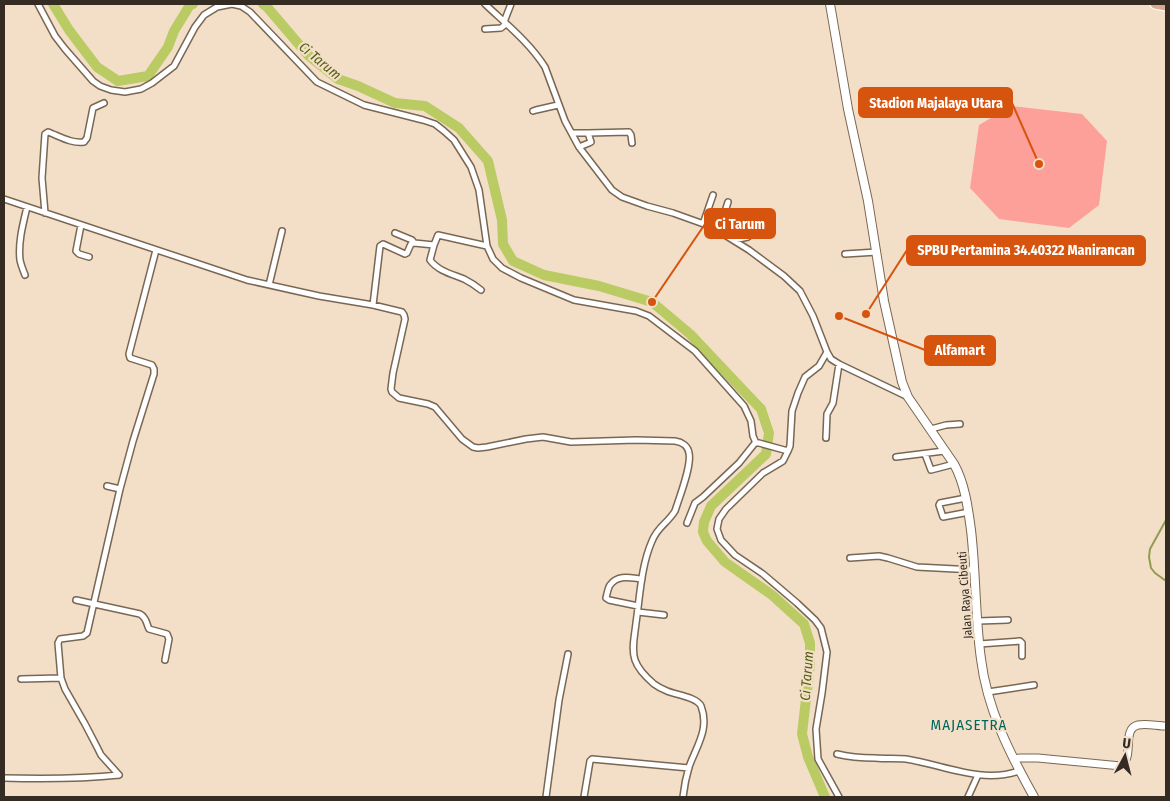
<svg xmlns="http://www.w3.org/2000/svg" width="1170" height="801" font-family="'Fira Sans Condensed',sans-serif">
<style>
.green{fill:#fda09a}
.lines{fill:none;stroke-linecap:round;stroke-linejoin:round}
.stream{stroke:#929b50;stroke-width:2}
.river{stroke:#bbcb64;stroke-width:10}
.minor-casing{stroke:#796753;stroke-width:8}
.tertiary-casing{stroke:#796753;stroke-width:9}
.secondary-casing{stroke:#796753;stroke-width:10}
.primary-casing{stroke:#fff;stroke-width:11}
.minor{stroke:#fff;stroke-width:5}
.tertiary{stroke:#fff;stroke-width:7}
.secondary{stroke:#fff;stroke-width:8}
.primary{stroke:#dbaa91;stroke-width:9}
.labels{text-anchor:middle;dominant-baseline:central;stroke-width:4.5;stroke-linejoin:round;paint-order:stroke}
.street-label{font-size:12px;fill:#342c23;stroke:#f3dfc8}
.water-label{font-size:14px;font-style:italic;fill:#555e14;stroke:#f3dfc8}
.quarter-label{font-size:15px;letter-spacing:1px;fill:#00655d;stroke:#f3dfc8}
.leader{fill:none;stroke:#d6540e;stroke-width:2}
.callout-dot{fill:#d6540e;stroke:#f3dfc8;stroke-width:2}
.callout{fill:#d6540e;stroke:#d6540e;stroke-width:2}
.callout-label{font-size:14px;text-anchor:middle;font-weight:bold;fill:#fff}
</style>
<rect width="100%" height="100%" fill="#f3dfc8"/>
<path class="green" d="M 1011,106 L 1082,114 L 1107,141 L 1099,205 L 1069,228 L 999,219 L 970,188 L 979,125 Z"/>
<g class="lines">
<path class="stream" d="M 1166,441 L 1166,520 L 1150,549 L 1149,557 L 1151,568 L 1155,573 L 1166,581"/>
<path class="river" d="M 53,4 L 69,30 L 97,67 L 118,81 L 148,76 L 168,47 L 174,31 L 190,5 L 193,4
M 263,4 L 267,7 L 308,55 L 338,79 L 358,86 L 395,103 L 425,106 L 459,128 L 488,161 L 502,220 L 503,244 L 513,261 L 544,275 L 599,286 L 652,302 L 690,334 L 761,409 L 769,433 L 766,454 L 711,506 L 704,522 L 703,532 L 707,541 L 725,562 L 772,595 L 804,624 L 810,643 L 810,664 L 802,734 L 808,757 L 825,797"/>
<g class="minor-casing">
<path id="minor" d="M 38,4 L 55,36 L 65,49 L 93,81 L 100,86 L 111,90 L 125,92 L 141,89 L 152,83 L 174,66 L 195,27 L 204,15 L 217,7 L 232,4 L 241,6 L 250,12 L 317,82 L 364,105 L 423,120 L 435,124 L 444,131 L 454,140 L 471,167 L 479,190 L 487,246 L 493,259 L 502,268 L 521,278 L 574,300 L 636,311 L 649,316 L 695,351 L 744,406 L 751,421 L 753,436 L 756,443
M 485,4 C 506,24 529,42 545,67 L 565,121 L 579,147 L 612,190 L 622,197 L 647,206 L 673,213 L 712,227 L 749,250 L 784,276 L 800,291 L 813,316 L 827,352 L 831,359 L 839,364 L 908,397
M 504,22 L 511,4
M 485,29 L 501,28 L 506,24
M 533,111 L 536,110 L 558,105
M 572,133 L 588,133 L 591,142 L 589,143 L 579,147
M 588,133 L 629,132 L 631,135 L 632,143
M 4,199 L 247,280 L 319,296 L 373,305 L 402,312 L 404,315 L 405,319 L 393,373 L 391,389 L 392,392 L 399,398 L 428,404 L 435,407 L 462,439 L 473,447 L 478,448 L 487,447 L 526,439 L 543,437 L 571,442 L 636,440 L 675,441 C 682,442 688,446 689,453 C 692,466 679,498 675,511 C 667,524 658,526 652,541 C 641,566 640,596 636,623 C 635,634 631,649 635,660 C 638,669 647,678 654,684 C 658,687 662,689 667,691 C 676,695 697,697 701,706 C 710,729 696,747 689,767 C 686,777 684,788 683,797
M 45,213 L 42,178 L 45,134 L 48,132 C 59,136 72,144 84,142 L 87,138 L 93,108 L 104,103
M 703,224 L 713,195
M 81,225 L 76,251 L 79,254 L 89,257
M 719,231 L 728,202
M 395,233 L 412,240 L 414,243
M 734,240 L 748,237 L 759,228 L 758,219
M 434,245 L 438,235 L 487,246
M 845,254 L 877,252
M 25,275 C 23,270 21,265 20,260 C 18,242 23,224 27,207
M 269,285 L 282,231
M 373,305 L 380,246 L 383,244 L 405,254 L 407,253 L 411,244 L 414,243 L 434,245 L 430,260 C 438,271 452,274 464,279 C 470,282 476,286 481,290
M 931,429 L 946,425 L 960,424
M 826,438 L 827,414 L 833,403 L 839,364
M 788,451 L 790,446 L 792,411 L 798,393 L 805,377 L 819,366 L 827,352
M 925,454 L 931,470 L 954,464
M 896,457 L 944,451
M 107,486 L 120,489
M 966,498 L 940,503 L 939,505 L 943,517 L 969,512
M 687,523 L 695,503 L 703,497 L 739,463 L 755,443 L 759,443 L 788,451 L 783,461 L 763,473 L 726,509 L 719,519 L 717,529 L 721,540 L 735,555 L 763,574 L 797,603 L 815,620 L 821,628 L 827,652 L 822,693 L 816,729 L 818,759 L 839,797
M 850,558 L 879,556 L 888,558 L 917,567 L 975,570
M 76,600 L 140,614 C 147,618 146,623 149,629 L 167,634 L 169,639 L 165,660
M 638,606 L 609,600 L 606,598 C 607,594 608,588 610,585 C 618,574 631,578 642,579
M 638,612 L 664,615
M 978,621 L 1008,620
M 979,644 L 1020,641 L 1022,643 L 1022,656
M 21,679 L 61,678
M 988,692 L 1034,685
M 837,754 C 849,757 862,758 875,758 C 886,759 896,758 906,759 C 944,765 981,784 1019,771
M 119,775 L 101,755 L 97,747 L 85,724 L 65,689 L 61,678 L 58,643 L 60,639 L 83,636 L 87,633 L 120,489 L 133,441 L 154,374 L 154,369 L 152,365 L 130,358 L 129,354 L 156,250
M 4,778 C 42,779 81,779 119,775
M 546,797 L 559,700 L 568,654
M 584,797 L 590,761 L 592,759 L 689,768
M 968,797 L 978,775"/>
</g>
<g class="tertiary-casing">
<path id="tertiary" d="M 1014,759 L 1020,758 L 1038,758 L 1121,766 C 1124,763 1126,761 1127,757 C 1130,746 1125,728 1138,725 C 1147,723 1157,726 1166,726"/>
</g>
<g class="secondary-casing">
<path id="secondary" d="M 830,4 L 848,109 L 868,201 L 884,301 L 902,382 L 908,397 L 954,464 C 965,484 968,508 971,530 C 976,573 975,617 981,659 C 987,709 1010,754 1034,797"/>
</g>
<g class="primary-casing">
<path id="primary" d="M 1155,4 L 1166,6"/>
</g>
<use href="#minor" class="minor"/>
<use href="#tertiary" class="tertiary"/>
<use href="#secondary" class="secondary"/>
<use href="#primary" class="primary"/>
</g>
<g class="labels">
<g class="street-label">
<text transform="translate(965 595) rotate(-94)">Jalan Raya Cibeuti</text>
</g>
<g class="water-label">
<text transform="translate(320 61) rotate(40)">Ci Tarum</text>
<text transform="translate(807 676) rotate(-86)">Ci Tarum</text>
</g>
<g class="quarter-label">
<text x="969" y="725">MAJASETRA</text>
</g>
</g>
<path class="leader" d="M1039 164L1012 103M652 302L705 224M866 314L907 250M839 316L925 350"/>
<g class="callout-dot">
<circle cx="1039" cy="164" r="5"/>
<circle cx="652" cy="302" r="5"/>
<circle cx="866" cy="314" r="5"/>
<circle cx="839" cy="316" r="5"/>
</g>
<g class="callout">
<rect x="859" y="88" width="153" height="29" rx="5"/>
<rect x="705" y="209" width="70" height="29" rx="5"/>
<rect x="907" y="236" width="238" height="29" rx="5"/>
<rect x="925" y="336" width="70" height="29" rx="5"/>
</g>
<g class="callout-label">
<text x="936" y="108">Stadion Majalaya Utara</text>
<text x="740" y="229">Ci Tarum</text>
<text x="1026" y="255">SPBU Pertamina 34.40322 Manirancan</text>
<text x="960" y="355">Alfamart</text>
</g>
<rect width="1170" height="801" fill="none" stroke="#342c23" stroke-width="10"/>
<g transform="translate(1125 756) rotate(7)" stroke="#f3dfc8" stroke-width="4" paint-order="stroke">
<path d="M0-4L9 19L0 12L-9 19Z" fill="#342c23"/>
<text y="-8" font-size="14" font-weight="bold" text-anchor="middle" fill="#342c23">U</text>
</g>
</svg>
